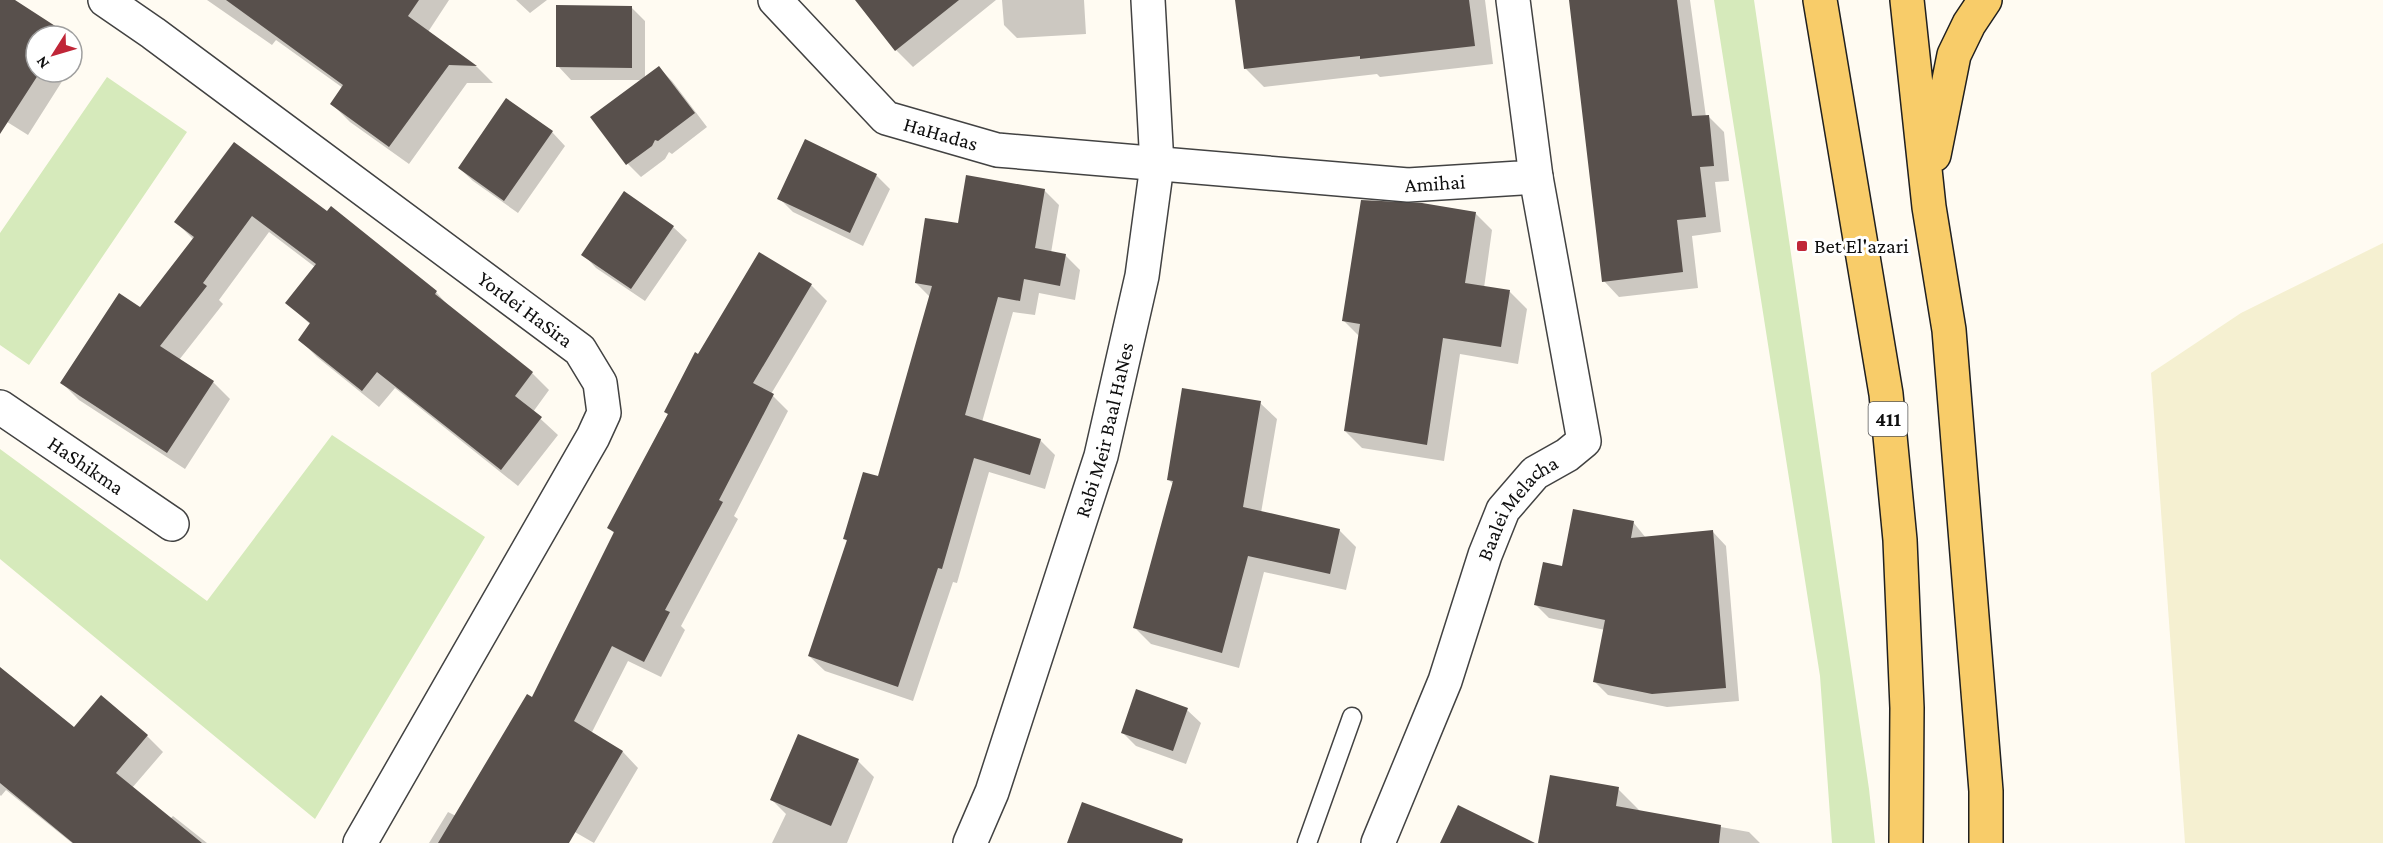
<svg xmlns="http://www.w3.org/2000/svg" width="2383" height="843" font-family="'Crimson Pro',serif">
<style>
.farmland{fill:#f5f0d1}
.green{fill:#d6eabb}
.shadow{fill:#0003}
.building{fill:#58504c}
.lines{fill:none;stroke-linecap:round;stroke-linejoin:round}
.lane-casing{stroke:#424242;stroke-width:21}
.street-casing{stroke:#424242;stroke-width:36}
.primary-casing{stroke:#202020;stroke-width:36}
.lane{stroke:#fff;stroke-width:18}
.street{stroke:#fff;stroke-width:33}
.primary{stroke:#f8cc69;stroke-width:33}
.poi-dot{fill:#c02638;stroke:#fff;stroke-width:2}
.labels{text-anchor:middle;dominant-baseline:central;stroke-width:6;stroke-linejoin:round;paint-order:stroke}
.shield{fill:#fff;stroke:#575757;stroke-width:1.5}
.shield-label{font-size:20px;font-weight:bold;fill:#0f0f0f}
.street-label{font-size:21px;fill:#0f0f0f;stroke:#fff}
.poi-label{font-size:21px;fill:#0f0f0f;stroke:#fff;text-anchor:start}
</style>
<rect width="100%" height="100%" fill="#fffbf2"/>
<path class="farmland" d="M 2383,243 L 2383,843 L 2185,843 L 2151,373 L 2241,313 Z"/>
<path class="green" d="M 1714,0 L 1754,0 L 1869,789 L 1875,843 L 1832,843 L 1820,676 Z
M 107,77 L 187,132 L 29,365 L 0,345 L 0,233 Z
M 332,435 L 485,537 L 315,819 L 0,559 L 0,449 L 207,601 Z"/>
<path class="shadow" d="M 0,0 L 13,0 L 67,36 L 36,36 L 36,72 L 68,72 L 28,135 L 4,120 L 0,127 Z
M 207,0 L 449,0 L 428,32 L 477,67 L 493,83 L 467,83 L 409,164 L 350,122 L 332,104 L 343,88 L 276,40 L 272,45 Z
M 516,0 L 547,0 L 530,13 Z
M 857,0 L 996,0 L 913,67 L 896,50 Z
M 1002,0 L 1084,0 L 1086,34 L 1017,38 L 1004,25 Z
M 1237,0 L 1485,0 L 1493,64 L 1380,77 L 1377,74 L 1264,87 L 1245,68 Z
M 1570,0 L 1690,0 L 1706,117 L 1708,116 L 1724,132 L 1729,181 L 1715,182 L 1721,232 L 1692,236 L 1698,288 L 1619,297 L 1604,281 Z
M 631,7 L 645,21 L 645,78 L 659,68 L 672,81 L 707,127 L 672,154 L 669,152 L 665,159 L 641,177 L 628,164 L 641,80 L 571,80 L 558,66 Z
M 72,41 L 82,51 L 72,66 Z
M 552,132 L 565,146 L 518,213 L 473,181 L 459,168 Z
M 235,144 L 327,213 L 332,208 L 436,292 L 452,310 L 532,373 L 549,390 L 533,412 L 558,435 L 518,486 L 395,388 L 379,407 L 317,357 L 300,340 L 311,325 L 287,303 L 315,267 L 269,232 L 219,300 L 223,304 L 179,360 L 213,382 L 230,399 L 185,469 L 79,400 L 62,383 L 140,309 L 194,240 L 176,222 Z
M 876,175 L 890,189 L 863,246 L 793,212 L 779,198 Z
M 1044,190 L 1059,205 L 1051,253 L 1065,255 L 1080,270 L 1075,300 L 1039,293 L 1035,315 L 1013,312 L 982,422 L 1040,440 L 1055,455 L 1045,489 L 989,472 L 957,583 L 953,582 L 913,701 L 825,671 L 809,656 L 848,542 L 845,539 L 879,478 L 930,297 L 916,283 L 959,225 Z
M 1475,213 L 1492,230 L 1484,288 L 1510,292 L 1527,309 L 1518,364 L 1460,354 L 1444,461 L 1362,448 L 1345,431 L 1360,337 L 1343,320 Z
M 673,227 L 687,240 L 645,301 L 596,268 L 583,254 Z
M 811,285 L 827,301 L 771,394 L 788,411 L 734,516 L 738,519 L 681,626 L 685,630 L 661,677 L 628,661 L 591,734 L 623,752 L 638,768 L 594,843 L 554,820 L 541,843 L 429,843 L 448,812 L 456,816 L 532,699 L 615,534 L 609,528 L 698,356 Z
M 1260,403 L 1277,419 L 1261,513 L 1339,530 L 1356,547 L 1346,590 L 1264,572 L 1239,668 L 1151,644 L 1134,627 L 1173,484 L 1169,480 Z
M 1633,522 L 1646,538 L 1713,532 L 1726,546 L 1739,701 L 1667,707 L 1608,695 L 1594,681 L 1605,630 L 1549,618 L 1536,605 L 1563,567 Z
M 0,668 L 75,729 L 147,736 L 163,752 L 132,788 L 170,819 L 173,816 L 207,843 L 72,843 L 6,790 L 1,796 L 0,795 Z
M 1187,710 L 1201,723 L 1186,764 L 1136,746 L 1122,732 Z
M 858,761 L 874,777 L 847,843 L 772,843 L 786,814 L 772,800 Z
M 1618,789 L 1642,813 L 1749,832 L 1760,843 L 1540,843 Z"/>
<path class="building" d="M 0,0 L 15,0 L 66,33 L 63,36 L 36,36 L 36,72 L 40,72 L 0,134 Z
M 226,0 L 419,0 L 408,16 L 477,66 L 449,65 L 389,147 L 330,104 L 343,85 Z
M 855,0 L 959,0 L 895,51 Z
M 1235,0 L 1469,0 L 1475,46 L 1360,59 L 1360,56 L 1244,69 Z
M 1569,0 L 1677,0 L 1692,116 L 1709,115 L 1714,166 L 1700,167 L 1706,217 L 1677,220 L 1683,272 L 1602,282 Z
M 556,5 L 632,6 L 632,68 L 556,67 Z
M 659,66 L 695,113 L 658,141 L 655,140 L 652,146 L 626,165 L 590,117 Z
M 506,98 L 553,131 L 504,201 L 458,168 Z
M 805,139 L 877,174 L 850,233 L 777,199 Z
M 234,142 L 327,211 L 331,206 L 437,291 L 435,294 L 533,372 L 515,396 L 542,417 L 501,470 L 377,372 L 362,391 L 298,340 L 310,323 L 285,303 L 316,264 L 252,216 L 203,283 L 207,286 L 160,346 L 214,381 L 167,453 L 60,383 L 119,293 L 140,307 L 194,237 L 174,222 Z
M 966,175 L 1045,189 L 1035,248 L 1066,254 L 1060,286 L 1024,279 L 1020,301 L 998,297 L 965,415 L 1041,439 L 1030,475 L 974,458 L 942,569 L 938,568 L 898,687 L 808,656 L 847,540 L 843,539 L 863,472 L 878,476 L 932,286 L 915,283 L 925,218 L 958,223 Z
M 624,191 L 674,226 L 631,289 L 581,255 Z
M 1361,200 L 1422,203 L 1476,212 L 1465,283 L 1510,290 L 1501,347 L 1443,338 L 1427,445 L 1344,431 L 1360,324 L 1342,321 Z
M 759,252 L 812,284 L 753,383 L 774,394 L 719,500 L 723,502 L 665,610 L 670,612 L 644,662 L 612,646 L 574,721 L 623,751 L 569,843 L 438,843 L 527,694 L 532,697 L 614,532 L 607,528 L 668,414 L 664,412 L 695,352 L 698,354 Z
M 1182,388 L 1261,401 L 1243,507 L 1340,529 L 1330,574 L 1248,556 L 1222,653 L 1133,628 L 1173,481 L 1167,480 Z
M 1573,509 L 1634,521 L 1631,538 L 1713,530 L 1726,688 L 1652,694 L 1593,682 L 1605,620 L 1534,605 L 1543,562 L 1562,566 Z
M 0,667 L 74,727 L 101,695 L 148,735 L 116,773 L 202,843 L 73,843 L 0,783 Z
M 1136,689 L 1188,708 L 1173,751 L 1121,733 Z
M 798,734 L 859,759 L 831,826 L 770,800 Z
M 1550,775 L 1619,787 L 1616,806 L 1721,825 L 1719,843 L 1538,843 Z
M 1082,802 L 1183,839 L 1182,843 L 1067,843 Z
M 1458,805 L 1535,843 L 1440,843 Z"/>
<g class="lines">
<g class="lane-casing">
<path id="lane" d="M 1307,843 L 1352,717"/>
</g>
<g class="street-casing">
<g id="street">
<path id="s1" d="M 105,0 L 153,33 L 580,350 L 600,383 L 604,413 L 593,437 L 360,843"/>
<path id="s2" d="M 775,0 L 886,118 L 997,150 L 1408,185 L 1536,177 L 1513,0"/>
<path id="s3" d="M 0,407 L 172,524"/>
<path id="s4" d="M 970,843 L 992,792 L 1101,456 L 1142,276 L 1157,165 L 1148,0"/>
<path id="s5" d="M 1378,843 L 1445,681 L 1485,555 L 1503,510 L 1535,473 L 1567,455 L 1584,441 L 1536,177"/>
</g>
</g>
<g class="primary-casing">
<path id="primary" d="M 1820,0 L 1886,394 L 1900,540 L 1907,708 L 1906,843
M 1907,0 L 1929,207 L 1949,330 L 1986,791 L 1986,843
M 1934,155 L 1954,55 L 1969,24 L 1985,0"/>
</g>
<use href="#lane" class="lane"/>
<use href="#street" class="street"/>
<use href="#primary" class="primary"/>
</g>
<rect class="poi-dot" x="1796" y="240" width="12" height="12" rx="3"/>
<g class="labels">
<rect class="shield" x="1868.5" y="402" width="39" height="34" rx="4.5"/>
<g class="shield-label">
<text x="1888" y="419">411</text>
</g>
<g class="street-label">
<text stroke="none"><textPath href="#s2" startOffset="219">HaHadas</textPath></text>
<text stroke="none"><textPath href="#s2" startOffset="717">Amihai</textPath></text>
<text stroke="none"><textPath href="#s1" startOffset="522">Yordei HaSira</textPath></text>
<text stroke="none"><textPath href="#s4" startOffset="435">Rabi Meir Baal HaNes</textPath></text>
<text stroke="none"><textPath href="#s3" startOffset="104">HaShikma</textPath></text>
<text stroke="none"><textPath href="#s5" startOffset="366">Baalei Melacha</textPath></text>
</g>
<g class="poi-label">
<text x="1814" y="246">Bet El'azari</text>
</g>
</g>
<g transform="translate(54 54) rotate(233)"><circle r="28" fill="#ffffff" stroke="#9f9f9f" stroke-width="1.5"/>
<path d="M0-4.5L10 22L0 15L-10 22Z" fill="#c02638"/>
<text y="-9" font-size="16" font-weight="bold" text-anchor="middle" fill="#0f0f0f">N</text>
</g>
</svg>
